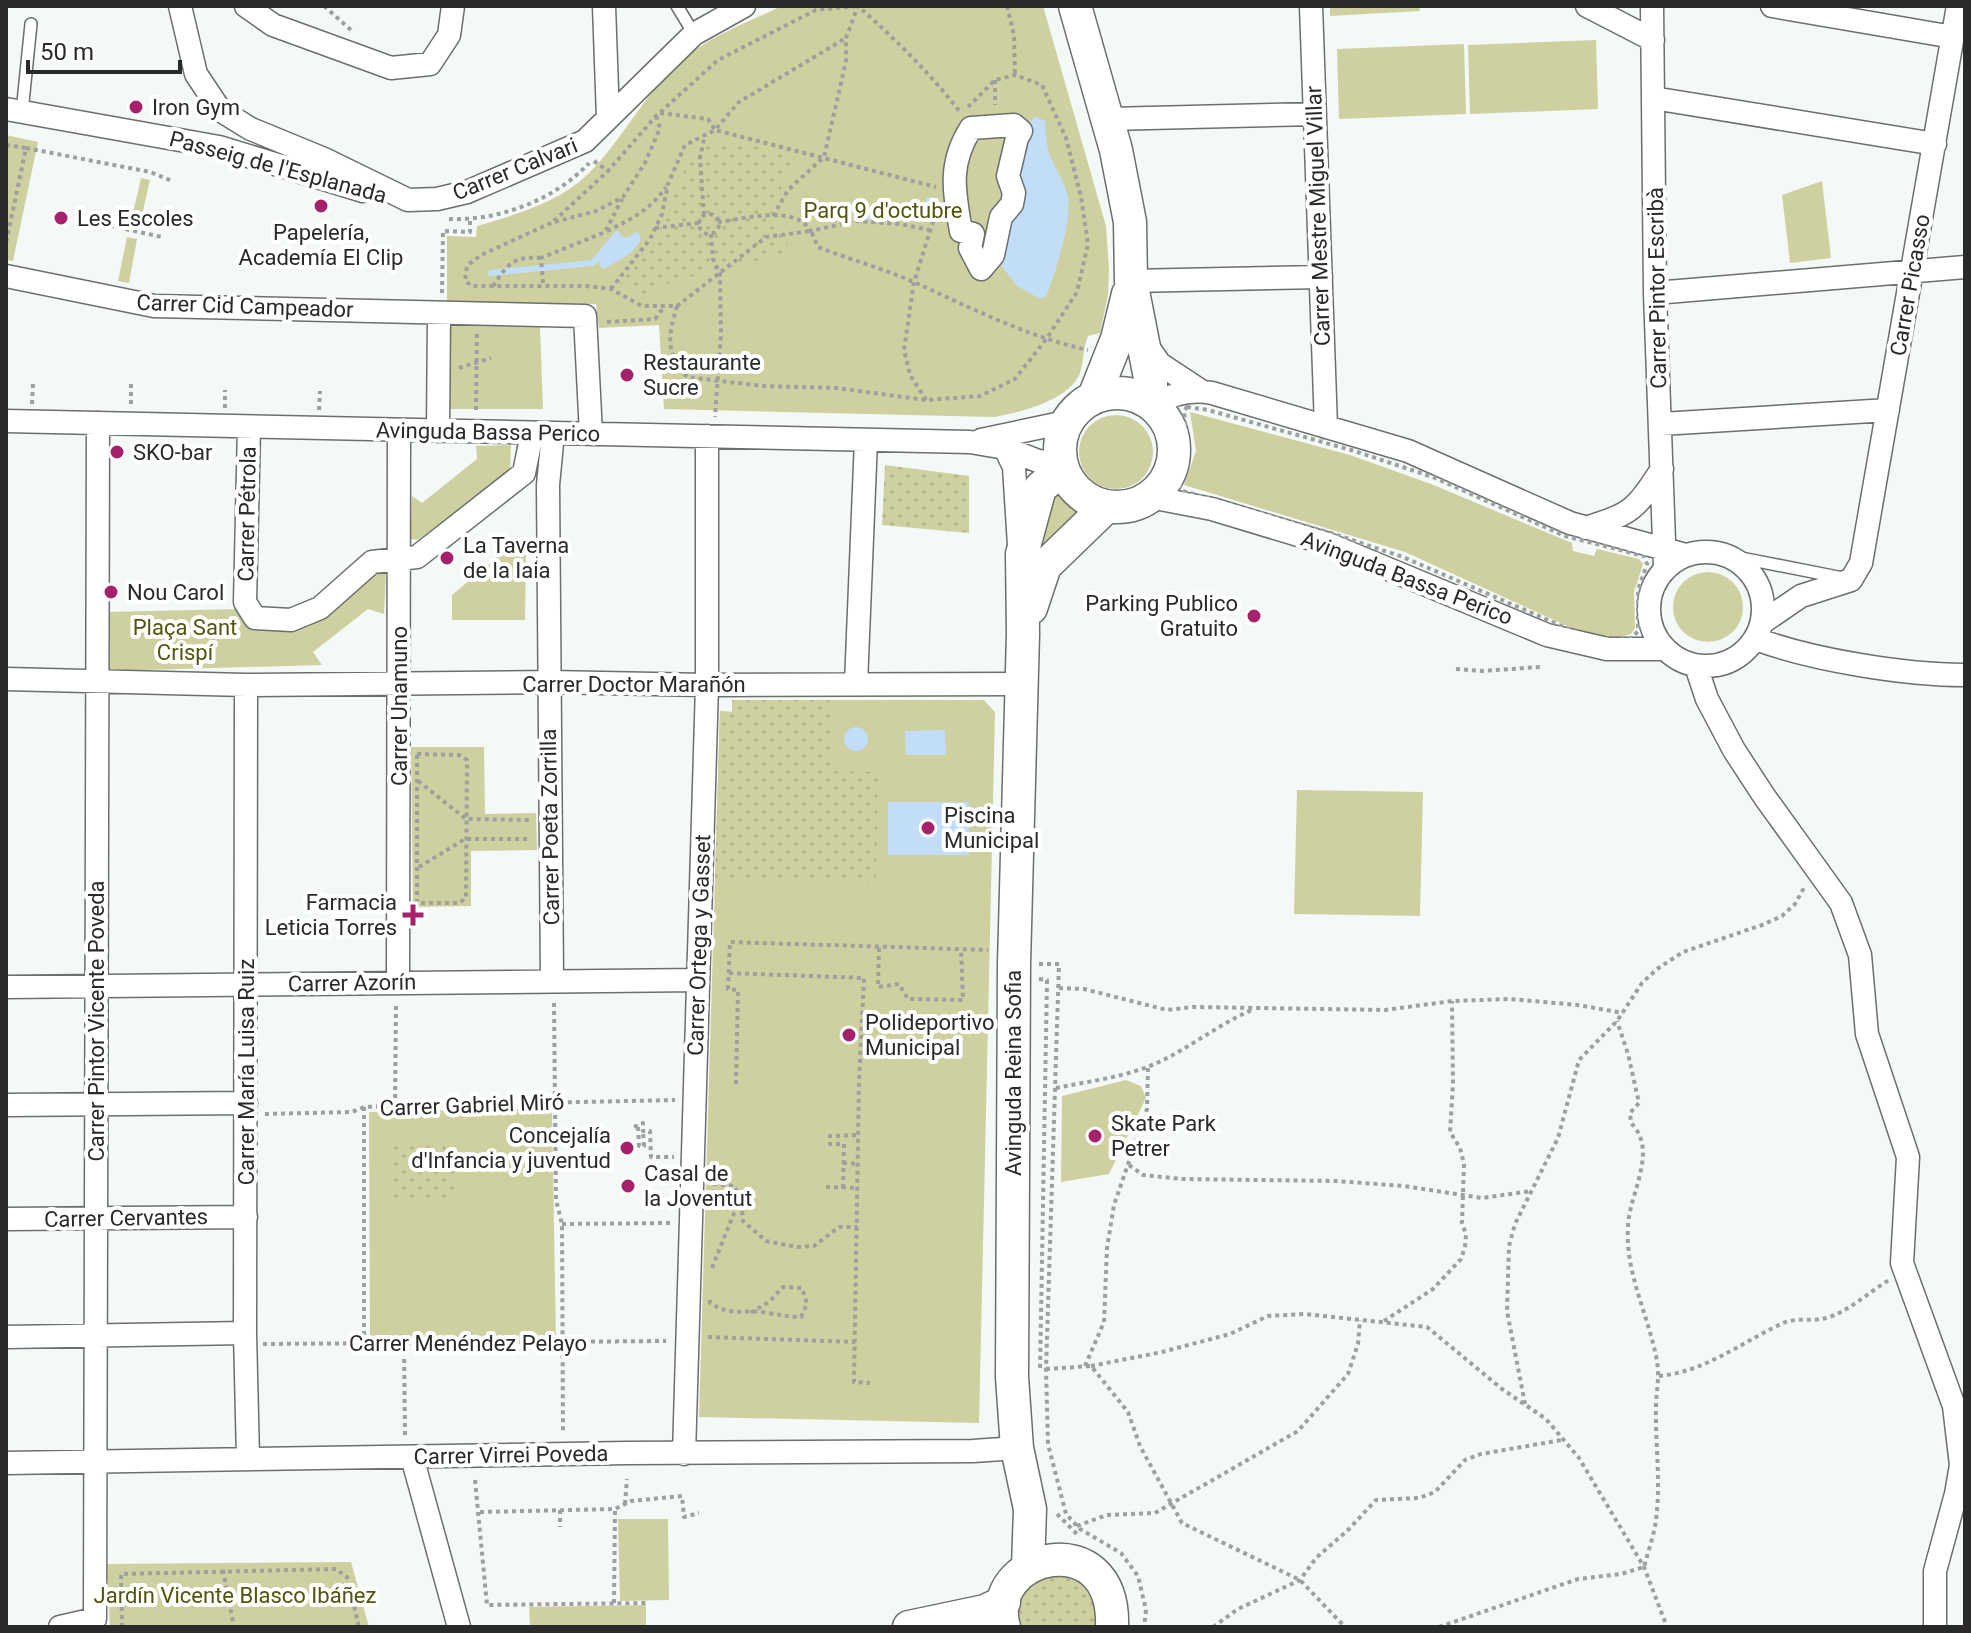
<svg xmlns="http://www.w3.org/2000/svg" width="1971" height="1633" font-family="Roboto,sans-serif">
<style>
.green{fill:#cfd0a0}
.garden{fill:url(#garden-dots)}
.water{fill:#c2ddf7}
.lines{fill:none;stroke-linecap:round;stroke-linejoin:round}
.stream{stroke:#c2ddf7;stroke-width:6}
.lane-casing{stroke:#6b6f6e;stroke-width:14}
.street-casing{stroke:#6b6f6e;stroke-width:25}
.secondary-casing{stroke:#6b6f6e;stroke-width:35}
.path{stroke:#9da09f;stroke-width:4;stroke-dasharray:4 4;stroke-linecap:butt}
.lane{stroke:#fff;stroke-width:11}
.street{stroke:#fff;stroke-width:22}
.secondary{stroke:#fff;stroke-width:32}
.poi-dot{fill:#a6216c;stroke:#fff;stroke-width:3}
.labels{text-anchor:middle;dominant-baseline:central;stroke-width:8;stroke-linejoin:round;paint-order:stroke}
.poi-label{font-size:22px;fill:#292a2a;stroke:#fff;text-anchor:start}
.street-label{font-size:22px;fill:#292a2a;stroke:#fff}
.park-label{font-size:22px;fill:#54540f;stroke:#fff}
</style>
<defs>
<pattern id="garden-dots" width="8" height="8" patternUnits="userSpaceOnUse" patternTransform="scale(2)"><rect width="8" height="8" fill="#cfd0a0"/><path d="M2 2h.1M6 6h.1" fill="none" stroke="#b2b38a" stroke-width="1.8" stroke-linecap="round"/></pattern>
</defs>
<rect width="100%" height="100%" fill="#f4f8f7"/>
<path class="green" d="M 782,6 L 1043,6 L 1106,226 L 1109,270 L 1108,295 L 1100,333 L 1088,336 C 1083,348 1084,361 1080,373 C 1070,400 1019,413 994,417 L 664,409 L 659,325 L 599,328 L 596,304 L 447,302 L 447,236 L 476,237 L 477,226 C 514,215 558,203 587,175 C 623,140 645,91 685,58 C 712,35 751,21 782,6 Z
M 1330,6 L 1419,6 L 1420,11 L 1330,16 Z
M 1596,40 L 1598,109 L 1470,114 L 1468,45 Z
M 1464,44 L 1466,114 L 1339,119 L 1337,49 Z
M 6,135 L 38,142 L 13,261 L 6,260 Z
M 141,178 L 150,180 L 140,224 L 131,222 Z
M 1822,181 L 1831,258 L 1790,263 L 1782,195 Z
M 127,237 L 137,239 L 129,283 L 118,281 Z
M 445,326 L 540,326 L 543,409 L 445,409 Z
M 1190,412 L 1350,455 L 1431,484 L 1572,543 L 1573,551 L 1594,556 L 1597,549 L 1639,559 L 1643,564 L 1634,592 L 1635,628 L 1631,634 L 1617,638 L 1587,635 L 1405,552 L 1184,485 L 1196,451 Z
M1079 452a37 37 0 1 1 74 0a37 37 0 1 1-74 0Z
M 511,445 L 510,472 L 418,540 L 410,539 L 412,496 L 422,503 L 477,459 L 476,446 Z
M 1055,491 L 1077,511 L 1077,515 L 1057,530 L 1034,562 Z
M 506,550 L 526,553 L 525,620 L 452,620 L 452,595 Z
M 386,571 L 384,614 L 368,609 L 313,652 L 322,665 L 109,671 L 107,612 L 240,609 L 262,627 L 308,627 L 372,573 Z
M1673 607a35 35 0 1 1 70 0a35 35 0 1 1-70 0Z
M 732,700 L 984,700 L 995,712 L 979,1423 L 699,1417 L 720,711 L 732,712 Z
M 411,747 L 484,747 L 485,814 L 536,813 L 537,850 L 471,851 L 471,906 L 413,907 Z
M 1297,790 L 1423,792 L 1420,916 L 1294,914 Z
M 1126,1080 L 1141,1086 L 1146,1098 L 1109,1174 L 1061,1182 L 1062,1096 Z
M 552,1108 L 556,1340 L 370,1338 L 369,1112 Z
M 618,1519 L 668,1519 L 669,1600 L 620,1601 Z
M 351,1562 L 369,1627 L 110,1627 L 107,1564 Z
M 646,1605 L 646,1627 L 530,1627 L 529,1607 Z"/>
<path class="garden" d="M 743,143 L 798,158 L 770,208 L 791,252 L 674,281 L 641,298 L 619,282 L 658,234 L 694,147 Z
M 885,465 L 969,476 L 969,533 L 882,525 Z
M 732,700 L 832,700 L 831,771 L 878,772 L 876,883 L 715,881 L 720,711 L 732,712 Z
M 454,1142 L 455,1198 L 393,1200 L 391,1144 Z
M 1059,1573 C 1093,1584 1094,1594 1097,1627 L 1016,1627 L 1014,1612 L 1028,1583 Z"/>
<path class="water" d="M 1035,116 L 1045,121 C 1046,134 1046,147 1051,158 C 1056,170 1064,181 1067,193 C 1074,217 1055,274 1046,297 L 1040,299 L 1017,286 L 993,255 L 1028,125 Z
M 933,197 L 932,209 L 927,221 L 863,219 L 861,212 L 926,205 L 926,198 Z
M 638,231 L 641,239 C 633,256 620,259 604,269 L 599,265 L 603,250 L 617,234 L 626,238 Z
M844 739a12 12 0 1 1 24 0a12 12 0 1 1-24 0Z
M 945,730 L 946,755 L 906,755 L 905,731 Z
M 888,802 L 969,802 L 969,855 L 888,855 Z"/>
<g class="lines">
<path class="stream" d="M 491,273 L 593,263 L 617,234"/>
<g class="lane-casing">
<path id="lane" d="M 677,6 L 694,34
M 22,112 L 31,24
M 1726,555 L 1843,578"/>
</g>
<g class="street-casing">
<path id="street" d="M 180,6 L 196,74 L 220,110 L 251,129 L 324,159 L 408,200 L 437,199 L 467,192 L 585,141 L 694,34 L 744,6
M 246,6 L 273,25 L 391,68 L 430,64 L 449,35 L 453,6
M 604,6 L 608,118
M 1311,6 L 1326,427
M 1587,6 L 1653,40
M 1652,6 L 1655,293 L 1665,569
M 1772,6 L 1953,37
M 1653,98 L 1935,144
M 6,109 L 219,147 L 363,191
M 1108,119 L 1315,114
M 1014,125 L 1021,131 L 1017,138 L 1008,176 L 1014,193 L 1012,204 L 1001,217 L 993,255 L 981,269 L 970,248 L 973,234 L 961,231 C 954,191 948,164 971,128 Z
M 6,276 L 154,306 L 585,316 L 591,434
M 1131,281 L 1321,277
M 1655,293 L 1965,267
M 1148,347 L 1160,364 L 1201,391
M 1153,405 C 1171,394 1192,389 1212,393 L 1408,451 L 1570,523 L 1686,555
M 6,421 L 970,442 L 1005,448 L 1038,461 L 1061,463
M 1661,424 L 1888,410
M 249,427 L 245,602 L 255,618 L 291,620 L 320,608 L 372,562 L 417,557 L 524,473 L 532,433
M 438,431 L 439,313
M 981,440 L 1066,422
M 1005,448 L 1014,467 L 1019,545
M 1150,497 L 1212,509 L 1328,544 L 1547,635 L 1607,649 L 1665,649
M 1586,528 C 1633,513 1635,510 1662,469
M1649 609a57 57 0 1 1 114 0a57 57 0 1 1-114 0Z
M 1763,622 L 1801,596 L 1851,580 L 1861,563 L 1958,6
M 1756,639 C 1812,660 1905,675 1965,675
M 1696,666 L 1707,699 L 1734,750 L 1764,796 L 1841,903 L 1860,955 L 1867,1034 L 1908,1157 L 1902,1263 L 1954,1406 L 1961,1465 L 1956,1494 L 1935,1571 L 1935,1627
M 6,679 L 246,685 L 549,682 L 707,685 L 1021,684
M 856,684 L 866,440
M 246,685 L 245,1333 L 248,1458
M 552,981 L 548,485 L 553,433
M 398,983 L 399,430
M 6,987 L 698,980
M 6,1105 L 246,1103
M 6,1219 L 246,1217
M 6,1337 L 245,1333
M 684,1454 L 707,685 L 707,436
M 412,1457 L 459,1627
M 6,1463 L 627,1453 L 973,1451 L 1017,1448
M 60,1627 L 95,1619 L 98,423"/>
</g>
<g class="secondary-casing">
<path id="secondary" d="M 1075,6 L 1116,150 L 1130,222 L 1131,281 L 1151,383 L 1151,403
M1060 450a57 57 0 1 1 114 0a57 57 0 1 1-114 0Z
M 1094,397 L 1117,339 L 1128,294
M 1031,608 L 1045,566 L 1107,506
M 1028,1567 L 1030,1509 L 1017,1448 L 1012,1377 L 1014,964 L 1023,634 L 1022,554 L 1040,488 L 1063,469
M 909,1627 L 985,1611 L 1004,1602
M 1004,1627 C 983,1554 1116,1522 1112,1627"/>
</g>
<path class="path" d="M 324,6 L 351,30
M 1007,6 L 1014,35 L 1015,75
M 995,80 L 995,105
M 660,113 L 708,119 L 715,130 L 739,102 L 846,38
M 656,116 L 660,128 L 645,163 L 623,197 L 596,211 L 551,223 L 481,255 L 467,266 L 465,280 L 471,286 L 586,286 L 611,289 L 642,306 L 677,306 L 766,237 L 811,231 L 818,247 C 851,260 885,269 916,283 C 971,308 1028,337 1088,350
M 6,145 L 26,148 L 6,243
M 26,148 L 150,172 L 172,181
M 594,161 L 608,171 L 656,116 L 718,60 L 816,10 L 858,6
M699 224a10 10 0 1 1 20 0a10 10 0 1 1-20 0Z
M 704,215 L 700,158 L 705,134
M 773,216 L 788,190 L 824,157 L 846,61 L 846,38 L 858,6 C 895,39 930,73 960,112
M 449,219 C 499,221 555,200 589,163
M 554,221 L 608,171
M 718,222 C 745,219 794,204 811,231 L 855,221 L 900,224 L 930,230
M 102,224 L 162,237
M 655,228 L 699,223
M 607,231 C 632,219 650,210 666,187
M 711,234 L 713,259 L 720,274 L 721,334 L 715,417
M 543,283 L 541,258 L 605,232 L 622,199
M 493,286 C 508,264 513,256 541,258
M 611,289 L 650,239 L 662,214 L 668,184 L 685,145 L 715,130 L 936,187
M 442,293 L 443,231 L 470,232 L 470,220
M 677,306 C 668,338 665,351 687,377 L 763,386 L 836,388 L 926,400 L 980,396 L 1015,379 L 1047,338 L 1077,292 L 1088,244 L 1081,197 L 1066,138 L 1042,85 L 1015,75 L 995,80 L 967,108
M 607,322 L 655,319 L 664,307
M 459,368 L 491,358
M 131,384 L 131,406
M 926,400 L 910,375 L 904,350 L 914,282 L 936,212
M 32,404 L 33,384
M 1187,407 L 1208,410 L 1351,450 L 1433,477 L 1565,536 L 1644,556 L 1647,564 L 1638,590 L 1638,631 L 1632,638 L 1617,640 L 1585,636 L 1403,557 L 1331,533 L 1183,491 L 1179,484 L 1188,452 L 1184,411 Z
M 225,408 L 225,390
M 319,410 L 320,391
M 476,410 L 477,331
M 1456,669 L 1482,671 L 1540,667
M 417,754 L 459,755 L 467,760 L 466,898 L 459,903 L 417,903 Z
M 418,781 L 466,819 L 529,820 L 529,823
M 419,867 L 465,839 L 530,839
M 879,948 L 878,987 L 899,984 L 908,999 L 963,1000 L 961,950
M 1039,964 L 1059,964 L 1046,1369 L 1048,1444 L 1066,1514 L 1080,1529 L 1121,1553 L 1138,1576 L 1146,1610 L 1144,1627
M 729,973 L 864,978 L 859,1081 L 854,1382 L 870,1383
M 1039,979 L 1047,980 L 1040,1371
M 1059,988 L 1084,989 L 1167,1010 L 1193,1007 L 1385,1010 L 1452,1001 L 1510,999 L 1578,1005 L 1623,1013
M 554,1003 L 556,1200 L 562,1224 L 563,1433
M 736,1084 L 738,990 L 728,989 L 730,942 L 988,950
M 1056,1088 C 1090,1081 1127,1077 1159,1062 C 1191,1047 1219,1024 1252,1010
M 395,1106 L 396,1003
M 364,1107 L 364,1343
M 265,1114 L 352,1112 L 364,1107 L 395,1106 L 675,1100
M 634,1127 L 643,1123 L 643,1131 L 650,1131 L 651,1157 L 674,1157
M 638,1127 L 639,1146 L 644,1146 L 643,1131
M 843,1163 L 858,1164
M 1129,1165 L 1143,1175 L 1182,1179 L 1336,1181 L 1404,1186 L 1482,1198 L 1531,1191
M 713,1184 L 734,1186 L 741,1199 L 743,1221 L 766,1241 L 797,1247 L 814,1246 L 839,1227 L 857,1227
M 826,1187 L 858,1188
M 843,1188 L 844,1144 L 830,1144 L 830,1136 L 859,1135
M 562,1224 L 671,1223
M 712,1268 L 736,1208 L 730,1194 L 718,1194 L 714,1200
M 710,1300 L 710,1303 C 733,1318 745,1308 768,1313 C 780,1315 789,1317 801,1317 L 807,1304 L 802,1288 L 783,1287 L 769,1302 L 750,1313
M 1384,1321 L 1433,1289 L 1461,1259 L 1465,1247 L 1466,1234 L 1462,1223 L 1464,1164 L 1460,1148 L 1450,1132 L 1453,1084 L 1452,1001
M 708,1337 L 855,1342
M 404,1343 L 405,1436
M 263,1344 L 666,1341
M 1085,1366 L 1104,1322 L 1107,1248 L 1114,1205 L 1147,1109 L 1148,1066
M 1091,1366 L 1162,1352 L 1230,1334 L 1268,1316 L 1305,1314 L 1427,1327 L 1502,1389 L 1546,1419 L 1579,1458 L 1644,1567 L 1667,1627
M 1046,1369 L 1091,1366 L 1128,1412 L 1140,1446 L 1182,1523 L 1300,1580 L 1345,1627
M 1659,1376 C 1705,1372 1742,1342 1783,1323 C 1797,1317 1812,1322 1826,1318 C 1848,1312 1869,1292 1889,1280
M 1525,1404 L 1507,1311 L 1509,1246 L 1515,1224 L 1558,1138 L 1579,1060 L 1617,1021 L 1642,983 L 1657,969 L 1683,952 L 1762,925 L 1782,916 L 1795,904 L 1805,886
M 475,1480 L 487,1605 L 646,1603
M 625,1504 L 627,1479
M 560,1510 L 560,1527
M 480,1512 L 615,1509 L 631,1501 L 682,1496 L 684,1517 L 699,1513
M 1057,1514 L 1079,1536
M 1077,1526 L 1107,1515 L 1155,1513 L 1298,1431 L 1348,1374 L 1358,1344 L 1360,1320
M 223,1570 L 234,1627
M 614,1603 L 615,1510
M 122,1627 L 121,1574 L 336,1569 L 347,1577 L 359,1627
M 1213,1627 L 1238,1609 L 1300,1580 L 1316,1558 L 1348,1530 L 1376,1500 L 1419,1498 L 1435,1492 L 1465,1460 L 1481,1454 L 1562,1440
M 1439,1627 L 1578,1579 L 1621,1574 L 1644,1567 C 1648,1552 1654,1535 1656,1520 C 1661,1482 1655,1442 1656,1404 C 1657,1387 1660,1374 1656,1356 C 1647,1312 1625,1272 1628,1226 C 1629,1194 1659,1151 1631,1123 L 1630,1113 L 1639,1103 L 1628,1054 L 1617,1021"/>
<use href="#lane" class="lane"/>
<use href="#street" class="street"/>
<use href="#secondary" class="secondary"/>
</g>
<g class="poi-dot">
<circle cx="136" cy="107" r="8"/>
<circle cx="321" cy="206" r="8"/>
<circle cx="61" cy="218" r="8"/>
<circle cx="627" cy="375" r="8"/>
<circle cx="117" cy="452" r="8"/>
<circle cx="447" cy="558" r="8"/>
<circle cx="111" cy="592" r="8"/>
<circle cx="1254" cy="616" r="8"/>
<circle cx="928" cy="828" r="8"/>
<path d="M409 903h8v8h8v8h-8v8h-8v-8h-8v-8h8z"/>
<circle cx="849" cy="1035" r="8"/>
<circle cx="1095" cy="1136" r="8"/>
<circle cx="627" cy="1148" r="8"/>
<circle cx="628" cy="1186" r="8"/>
</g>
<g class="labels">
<g class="poi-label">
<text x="152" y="107">Iron Gym</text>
<text x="77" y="218">Les Escoles</text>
<text x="321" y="232" text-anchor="middle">Papelería,<tspan x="321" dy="25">Academía El Clip</tspan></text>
<text x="643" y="362">Restaurante<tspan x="643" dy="25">Sucre</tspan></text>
<text x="133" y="452">SKO-bar</text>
<text x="463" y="545">La Taverna<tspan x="463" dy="25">de la Iaia</tspan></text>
<text x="127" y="592">Nou Carol</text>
<text x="1238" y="603" text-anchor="end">Parking Publico<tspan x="1238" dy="25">Gratuito</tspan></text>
<text x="944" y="815">Piscina<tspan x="944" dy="25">Municipal</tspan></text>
<text x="397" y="902" text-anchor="end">Farmacia<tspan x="397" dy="25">Leticia Torres</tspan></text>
<text x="865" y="1022">Polideportivo<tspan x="865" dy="25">Municipal</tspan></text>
<text x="1111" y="1123">Skate Park<tspan x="1111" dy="25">Petrer</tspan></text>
<text x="611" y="1135" text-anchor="end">Concejalía<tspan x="611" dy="25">d'Infancia y juventud</tspan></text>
<text x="644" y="1173">Casal de<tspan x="644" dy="25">la Joventut</tspan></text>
</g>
<g class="street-label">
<text transform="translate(278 167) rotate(15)">Passeig de l'Esplanada</text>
<text transform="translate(515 169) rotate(-22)">Carrer Calvari</text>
<text transform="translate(1318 216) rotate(-92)">Carrer Mestre Miguel Villar</text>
<text transform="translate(1910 285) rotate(-80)">Carrer Picasso</text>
<text transform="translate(1657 288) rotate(-91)">Carrer Pintor Escribà</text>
<text transform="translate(245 306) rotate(2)">Carrer Cid Campeador</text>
<text transform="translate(488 432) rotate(1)">Avinguda Bassa Perico</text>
<text transform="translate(247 514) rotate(-89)">Carrer Pétrola</text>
<text transform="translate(1407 578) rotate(21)">Avinguda Bassa Perico</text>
<text x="634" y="684">Carrer Doctor Marañón</text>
<text transform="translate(399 706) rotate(-90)">Carrer Unamuno</text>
<text transform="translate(550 827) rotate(-91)">Carrer Poeta Zorrilla</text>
<text transform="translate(699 945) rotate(-88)">Carrer Ortega y Gasset</text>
<text transform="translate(352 983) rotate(-1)">Carrer Azorín</text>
<text transform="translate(96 1021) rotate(-90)">Carrer Pintor Vicente Poveda</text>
<text transform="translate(246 1072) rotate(-90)">Carrer María Luisa Ruiz</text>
<text transform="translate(1013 1073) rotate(-90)">Avinguda Reina Sofia</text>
<text transform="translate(472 1105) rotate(-2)">Carrer Gabriel Miró</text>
<text transform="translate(126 1218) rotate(-1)">Carrer Cervantes</text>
<text x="468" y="1343">Carrer Menéndez Pelayo</text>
<text transform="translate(511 1455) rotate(-1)">Carrer Virrei Poveda</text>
</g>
<g class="park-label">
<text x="883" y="210">Parq 9 d'octubre</text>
<text x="185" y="627">Plaça Sant<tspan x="185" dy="25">Crispí</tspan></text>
<text x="235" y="1595">Jardín Vicente Blasco Ibáñez</text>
</g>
</g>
<rect width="1971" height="1633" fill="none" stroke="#292a2a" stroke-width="16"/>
<path d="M28 60v12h152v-12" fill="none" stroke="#292a2a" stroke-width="4"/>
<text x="40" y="60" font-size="24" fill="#292a2a" stroke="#ffffff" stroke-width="6" paint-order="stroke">50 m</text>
</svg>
